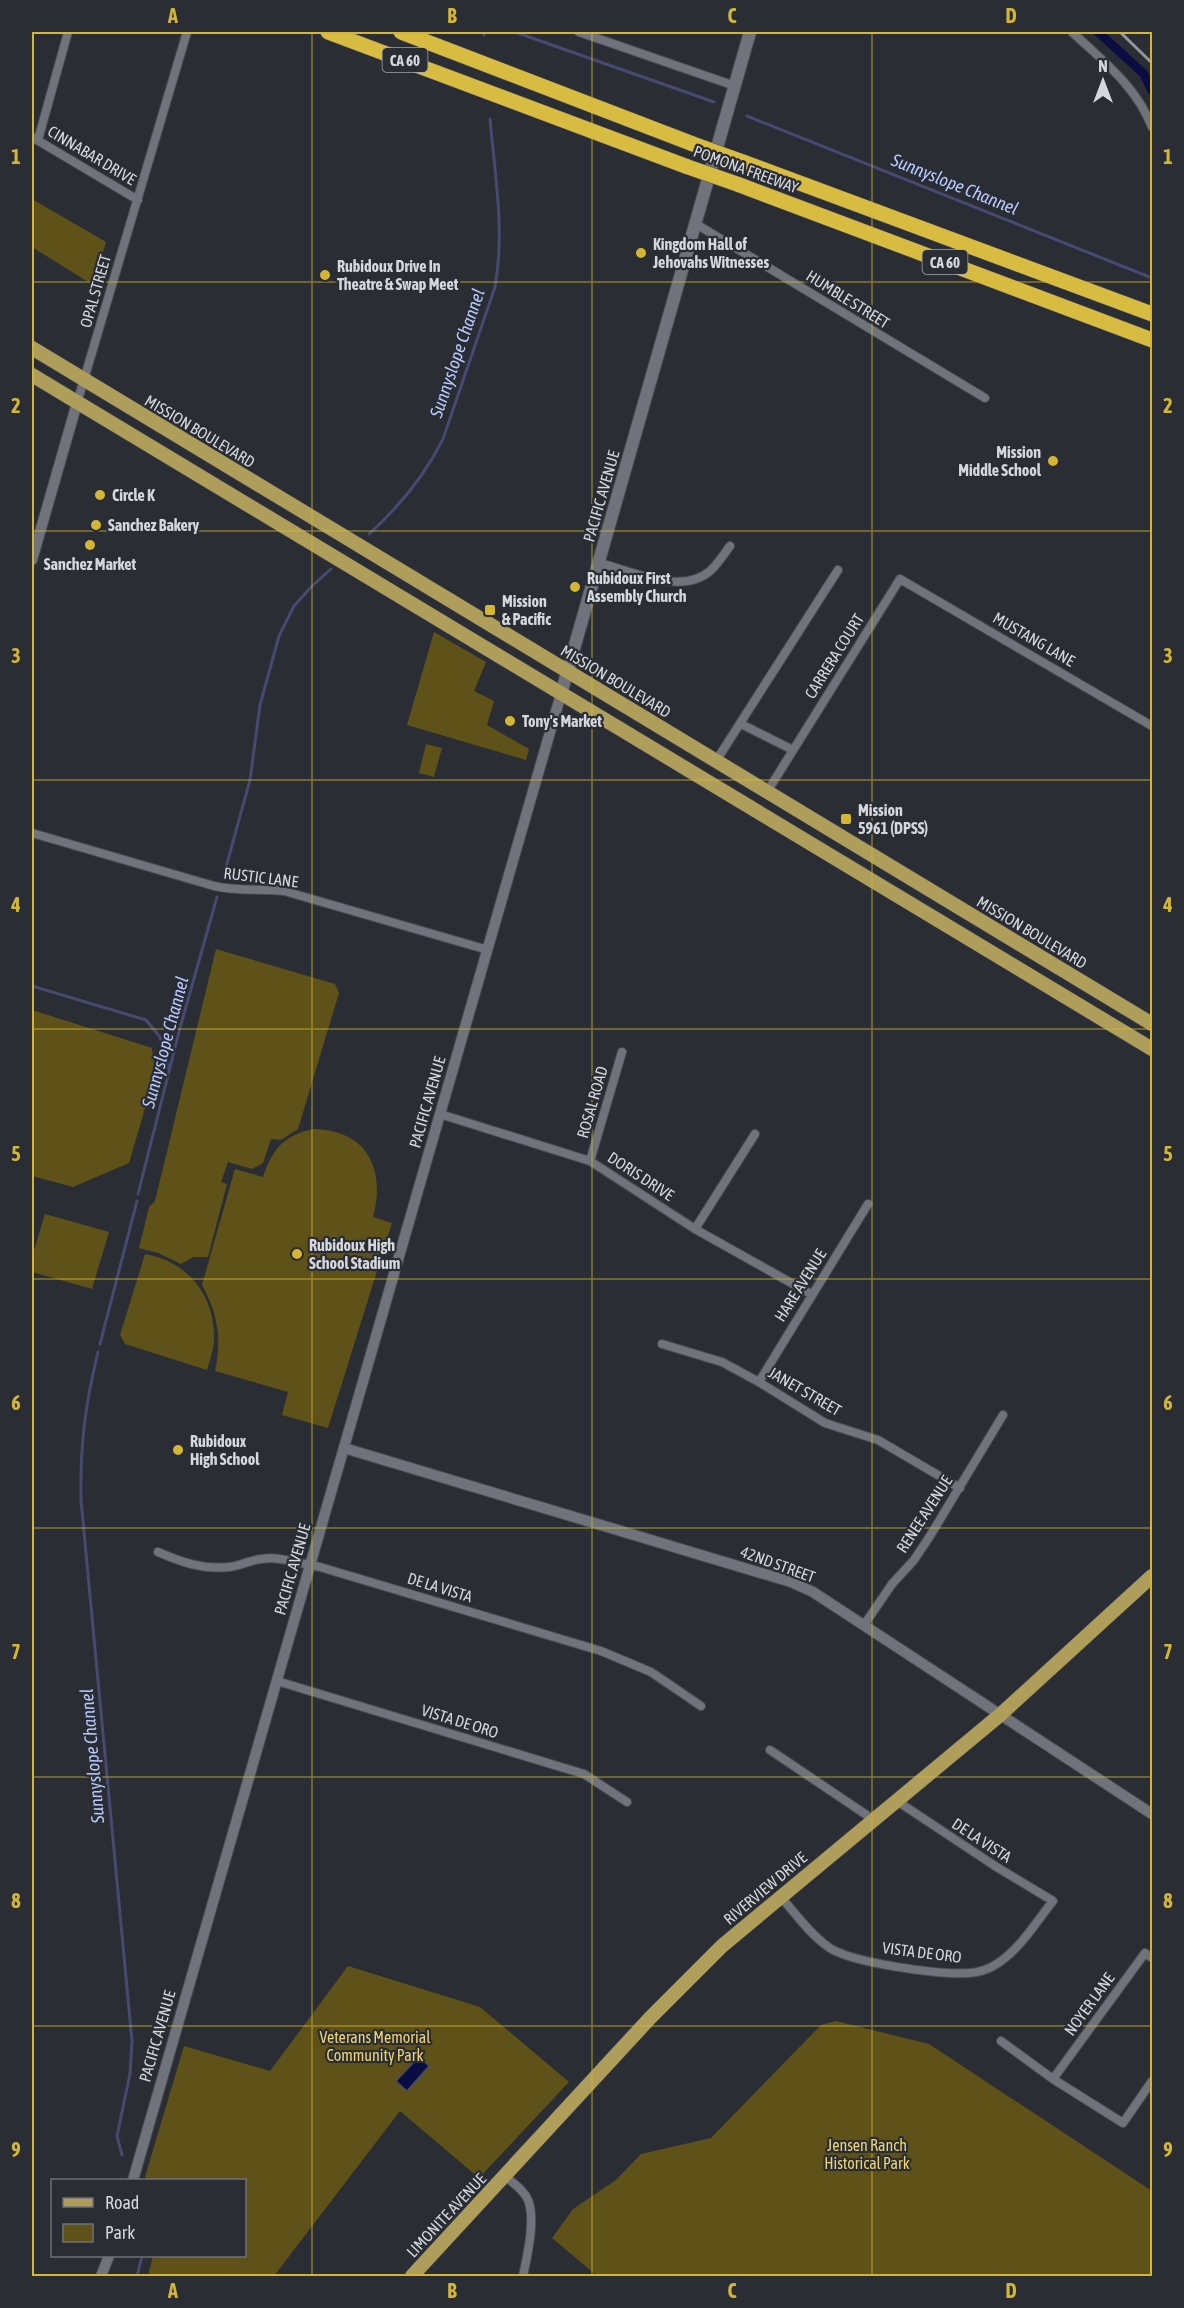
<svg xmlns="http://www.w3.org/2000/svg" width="1184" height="2308" font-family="'Asap Condensed',sans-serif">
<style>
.green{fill:#5f5218}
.water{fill:#0a0d42;stroke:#474a70;stroke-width:1.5}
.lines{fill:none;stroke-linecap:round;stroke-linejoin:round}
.stream{stroke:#474a70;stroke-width:3}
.canal{stroke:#0a0d42;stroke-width:9}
.minor-casing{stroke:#494b52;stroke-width:10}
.tertiary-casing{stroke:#494b52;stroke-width:12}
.secondary-casing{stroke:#494b52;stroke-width:14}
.primary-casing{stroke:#494b52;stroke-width:15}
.motorway-casing{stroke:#494b52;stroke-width:16}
.minor{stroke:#71737c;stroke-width:8}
.tertiary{stroke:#71737c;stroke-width:10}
.secondary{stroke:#71737c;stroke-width:12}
.primary{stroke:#af9e59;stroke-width:14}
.motorway{stroke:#d8bb41;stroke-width:15}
.rail{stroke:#94969c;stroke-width:3}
.motorway-bridge-casing{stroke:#494b52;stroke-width:16;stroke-linecap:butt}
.motorway-bridge{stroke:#d8bb41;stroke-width:15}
.grid{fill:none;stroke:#d4b635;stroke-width:1.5;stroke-opacity:0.55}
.poi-dot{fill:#d4b635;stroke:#2a2d34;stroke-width:2}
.labels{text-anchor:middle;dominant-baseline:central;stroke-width:4.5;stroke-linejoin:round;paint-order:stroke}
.shield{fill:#2a2d34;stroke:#a2a4aa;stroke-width:1.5}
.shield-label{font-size:15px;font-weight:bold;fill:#d5d7dc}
.street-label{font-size:16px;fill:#d5d7dc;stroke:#2a2d34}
.poi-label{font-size:16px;font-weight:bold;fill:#d5d7dc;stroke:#2a2d34;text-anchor:start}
.park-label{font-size:16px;fill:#efd56d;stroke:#2a2d34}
.water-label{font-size:18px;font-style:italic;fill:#b9c9fe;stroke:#2a2d34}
.neatline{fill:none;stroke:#d4b635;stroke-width:2}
.grid-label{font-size:20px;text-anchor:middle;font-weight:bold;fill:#d4b635}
</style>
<rect width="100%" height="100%" fill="#2a2d34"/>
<path class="green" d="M 32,199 L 106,242 L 93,285 L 32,247 Z
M 434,632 L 486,662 L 474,691 L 494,701 L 487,725 L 529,749 L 526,760 L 407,725 Z
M 426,744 L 442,748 L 434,777 L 419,773 Z
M 216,949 L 335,984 L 339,993 L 298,1129 L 281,1140 L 271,1139 L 263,1163 L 252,1169 L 228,1162 L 221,1182 L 227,1184 L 208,1257 L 193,1257 L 181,1264 L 158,1253 L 139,1248 L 149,1207 L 155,1201 Z
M 32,1010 L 152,1048 L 155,1074 L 129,1163 L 73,1187 L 32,1176 Z
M 314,1129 C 367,1130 386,1169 373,1217 L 392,1223 L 328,1428 L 282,1415 L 288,1392 L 215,1371 C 222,1339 218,1314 202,1285 L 235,1169 L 263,1177 C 273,1148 284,1135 314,1129 Z
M 45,1214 L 109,1232 L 92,1289 L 32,1272 L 32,1257 Z
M 145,1254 C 187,1261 215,1295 214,1338 C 214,1348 210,1360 207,1370 L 125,1344 L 120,1335 Z
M 348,1966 L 480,2007 L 569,2082 L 479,2178 L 400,2111 L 274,2276 L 148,2276 L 153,2256 L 244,2256 L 244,2180 L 148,2180 L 145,2177 L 184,2046 L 270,2071 Z
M 836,2021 L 929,2044 L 1152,2191 L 1152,2276 L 597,2276 L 552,2238 L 573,2209 L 616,2180 L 641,2154 L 711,2138 L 821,2025 Z"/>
<path class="water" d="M 417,2055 L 429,2066 L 407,2091 L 396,2081 L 413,2063 L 412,2061 Z"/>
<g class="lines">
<path class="stream" d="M 515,32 L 714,102
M 484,35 L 485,32
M 747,116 L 1152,278
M 369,534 C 400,506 424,477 443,439 L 495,287 C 505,232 495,175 490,119
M 223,878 L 250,780 L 260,705 L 279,636 L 294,606 L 312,586 L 331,569
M 32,986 L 146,1020 L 160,1037 L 169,1070
M 138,1194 L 180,1028 L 217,897
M 100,1344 L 137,1201
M 98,1352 C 85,1405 80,1446 81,1500 L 132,2041 L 130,2074 L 117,2136 L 122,2155
M 137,2276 L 142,2256"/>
<path class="canal" d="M 1098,32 L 1144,74 L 1152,91"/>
<g class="minor-casing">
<path id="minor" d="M 579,32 L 735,86
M 1072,32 C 1103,61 1136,86 1152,127
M 32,137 L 138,200
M 38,140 L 68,32
M 696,224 L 985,398
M 77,403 L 187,32
M 599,563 C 632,571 681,596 710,571 C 718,564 724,554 730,546
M 741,724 L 793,750
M 716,761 L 838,570
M 767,792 L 900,579 L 1152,726
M 32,833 L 214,886 C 238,892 260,888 284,891 L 488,950
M 440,1114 L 590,1161 L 695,1229 L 811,1294
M 590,1161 L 622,1052
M 695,1229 L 755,1134
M 662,1344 L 722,1362 L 759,1382 L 825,1423 L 878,1440 L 960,1488
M 759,1382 L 868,1204
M 158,1552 C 181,1562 203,1570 229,1567 C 240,1566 250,1560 261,1559 C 280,1556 301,1564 320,1567 L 601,1651 L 651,1672 L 701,1706
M 864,1625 L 892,1584 L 914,1560 L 930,1536 L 1003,1415
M 277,1681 L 584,1774 L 627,1802
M 770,1750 L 874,1820
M 780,1896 C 795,1913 809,1933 827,1946 C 848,1963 941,1975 969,1973 C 977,1973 989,1969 995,1965 C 1020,1950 1035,1923 1053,1901 L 995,1866 L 897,1801
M 1001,2041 L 1053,2079 L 1123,2123 L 1152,2081
M 1053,2079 L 1145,1953 L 1152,1958
M 505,2176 C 513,2183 524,2190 528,2200 C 536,2219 527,2257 523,2276"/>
</g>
<g class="tertiary-casing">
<path id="tertiary" d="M 32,560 L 77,403
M 344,1448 L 791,1582 L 813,1592 L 1152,1814
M 133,2180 L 561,694
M 101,2276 L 109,2256"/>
</g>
<g class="secondary-casing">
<path id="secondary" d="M 561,694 L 750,32"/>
</g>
<g class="primary-casing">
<path id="primary" d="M 32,348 L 1152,1024
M 32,375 L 1152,1049
M 412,2276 L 650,2018 L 722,1946 L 1000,1715 L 1152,1576"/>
</g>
<g class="motorway-casing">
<path id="motorway" d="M 328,32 L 688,167
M 401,32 L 693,144
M 743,162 L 1152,314
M 737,184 L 1152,340"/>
</g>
<use href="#minor" class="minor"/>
<use href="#tertiary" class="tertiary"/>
<use href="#secondary" class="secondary"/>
<use href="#primary" class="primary"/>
<use href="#motorway" class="motorway"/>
<path class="rail" d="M 1120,32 L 1152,63"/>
<g class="motorway-bridge-casing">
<path id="motorway-bridge" d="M 693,144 L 743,162
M 688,167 L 737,184"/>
</g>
<use href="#motorway-bridge" class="motorway-bridge"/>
</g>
<path class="grid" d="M 312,32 L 312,2276M 592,32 L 592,2276M 872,32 L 872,2276M 32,282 L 1152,282M 32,531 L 1152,531M 32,780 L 1152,780M 32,1029 L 1152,1029M 32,1279 L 1152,1279M 32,1528 L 1152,1528M 32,1777 L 1152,1777M 32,2026 L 1152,2026"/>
<g class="poi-dot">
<circle cx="641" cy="253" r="6"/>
<circle cx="325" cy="275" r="6"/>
<circle cx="1053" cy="461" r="6"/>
<circle cx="100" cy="495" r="6"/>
<circle cx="96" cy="525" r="6"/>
<circle cx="90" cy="545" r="6"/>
<circle cx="575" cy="587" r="6"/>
<rect x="484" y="604" width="12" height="12" rx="3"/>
<circle cx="510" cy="721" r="6"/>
<rect x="840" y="813" width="12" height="12" rx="3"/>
<circle cx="297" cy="1254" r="6"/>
<circle cx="178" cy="1450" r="6"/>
</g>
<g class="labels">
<g class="shield">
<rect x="382.5" y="48" width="45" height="24" rx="4.5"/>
<rect x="922.5" y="250" width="45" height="24" rx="4.5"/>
</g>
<g class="shield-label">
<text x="405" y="60">CA 60</text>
<text x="945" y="262">CA 60</text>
</g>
<g class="street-label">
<text transform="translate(92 155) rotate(31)">CINNABAR DRIVE</text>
<text transform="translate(746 169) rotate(20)">POMONA FREEWAY</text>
<text transform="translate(95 291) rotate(-74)">OPAL STREET</text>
<text transform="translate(848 299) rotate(32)">HUMBLE STREET</text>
<text transform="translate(200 431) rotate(31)">MISSION BOULEVARD</text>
<text transform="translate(601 496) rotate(-74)">PACIFIC AVENUE</text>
<text transform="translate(1034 639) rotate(30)">MUSTANG LANE</text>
<text transform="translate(834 656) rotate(-58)">CARRERA COURT</text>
<text transform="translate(616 681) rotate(31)">MISSION BOULEVARD</text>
<text transform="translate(261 877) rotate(7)">RUSTIC LANE</text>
<text transform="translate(1032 932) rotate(31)">MISSION BOULEVARD</text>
<text transform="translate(427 1102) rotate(-74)">PACIFIC AVENUE</text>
<text transform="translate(592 1102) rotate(-74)">ROSAL ROAD</text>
<text transform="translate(641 1176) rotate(33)">DORIS DRIVE</text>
<text transform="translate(800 1285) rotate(-58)">HARE AVENUE</text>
<text transform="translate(805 1391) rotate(30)">JANET STREET</text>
<text transform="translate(924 1514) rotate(-57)">RENEE AVENUE</text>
<text transform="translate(778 1564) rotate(20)">42ND STREET</text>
<text transform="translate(292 1569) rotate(-74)">PACIFIC AVENUE</text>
<text transform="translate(440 1587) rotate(17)">DE LA VISTA</text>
<text transform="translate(460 1721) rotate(17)">VISTA DE ORO</text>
<text transform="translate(982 1840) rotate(33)">DE LA VISTA</text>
<text transform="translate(765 1888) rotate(-40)">RIVERVIEW DRIVE</text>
<text transform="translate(922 1952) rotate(7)">VISTA DE ORO</text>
<text transform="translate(1089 2004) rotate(-54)">NOYER LANE</text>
<text transform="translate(157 2036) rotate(-74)">PACIFIC AVENUE</text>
<text transform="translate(446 2215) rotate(-47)">LIMONITE AVENUE</text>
</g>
<g class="poi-label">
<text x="653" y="244">Kingdom Hall of<tspan x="653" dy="18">Jehovahs Witnesses</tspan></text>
<text x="337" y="266">Rubidoux Drive In<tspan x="337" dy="18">Theatre &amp; Swap Meet</tspan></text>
<text x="1041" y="452" text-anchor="end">Mission<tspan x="1041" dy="18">Middle School</tspan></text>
<text x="112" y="495">Circle K</text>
<text x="108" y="525">Sanchez Bakery</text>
<text x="90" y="564" text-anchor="middle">Sanchez Market</text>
<text x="587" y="578">Rubidoux First<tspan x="587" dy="18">Assembly Church</tspan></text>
<text x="502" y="601">Mission<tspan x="502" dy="18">&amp; Pacific</tspan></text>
<text x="522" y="721">Tony's Market</text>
<text x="858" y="810">Mission<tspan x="858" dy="18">5961 (DPSS)</tspan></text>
<text x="309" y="1245">Rubidoux High<tspan x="309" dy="18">School Stadium</tspan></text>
<text x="190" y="1441">Rubidoux<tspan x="190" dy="18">High School</tspan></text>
</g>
<g class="park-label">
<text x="375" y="2037">Veterans Memorial<tspan x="375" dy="18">Community Park</tspan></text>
<text x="867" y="2145">Jensen Ranch<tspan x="867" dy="18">Historical Park</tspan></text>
</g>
<g class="water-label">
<text transform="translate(955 184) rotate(22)">Sunnyslope Channel</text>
<text transform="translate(457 353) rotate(-71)">Sunnyslope Channel</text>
<text transform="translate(165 1042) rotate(-75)">Sunnyslope Channel</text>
<text transform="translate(92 1756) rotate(-95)">Sunnyslope Channel</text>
</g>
</g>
<rect width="1184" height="2308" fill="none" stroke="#2a2d34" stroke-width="66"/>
<rect x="51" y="2179" width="195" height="78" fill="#2a2d34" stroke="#6e7177" stroke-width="1.5"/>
<rect x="63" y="2198" width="30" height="9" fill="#af9e59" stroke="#6e7177" stroke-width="1.5"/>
<text x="105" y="2209" font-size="18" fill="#d5d7dc">Road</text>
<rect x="63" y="2224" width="30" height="18" fill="#5f5218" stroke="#6e7177" stroke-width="1.5"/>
<text x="105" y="2239" font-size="18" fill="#d5d7dc">Park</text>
<g transform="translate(1103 81)" stroke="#2a2d34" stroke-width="4.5" paint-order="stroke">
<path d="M0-4.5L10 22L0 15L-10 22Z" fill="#d5d7dc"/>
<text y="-9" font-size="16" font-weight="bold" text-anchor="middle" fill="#d5d7dc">N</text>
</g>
<rect x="33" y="33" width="1118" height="2242" class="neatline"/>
<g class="grid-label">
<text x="173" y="23">A</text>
<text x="452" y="23">B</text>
<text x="732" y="23">C</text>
<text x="1011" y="23">D</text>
<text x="16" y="164">1</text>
<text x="1168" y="164">1</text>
<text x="16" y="413">2</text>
<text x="1168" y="413">2</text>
<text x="16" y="663">3</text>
<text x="1168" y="663">3</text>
<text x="16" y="912">4</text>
<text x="1168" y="912">4</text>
<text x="16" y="1161">5</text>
<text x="1168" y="1161">5</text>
<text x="16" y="1410">6</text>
<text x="1168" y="1410">6</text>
<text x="16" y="1659">7</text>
<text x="1168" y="1659">7</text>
<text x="16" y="1908">8</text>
<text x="1168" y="1908">8</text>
<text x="16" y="2157">9</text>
<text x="1168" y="2157">9</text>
<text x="173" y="2298">A</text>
<text x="452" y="2298">B</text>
<text x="732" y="2298">C</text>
<text x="1011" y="2298">D</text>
</g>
</svg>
